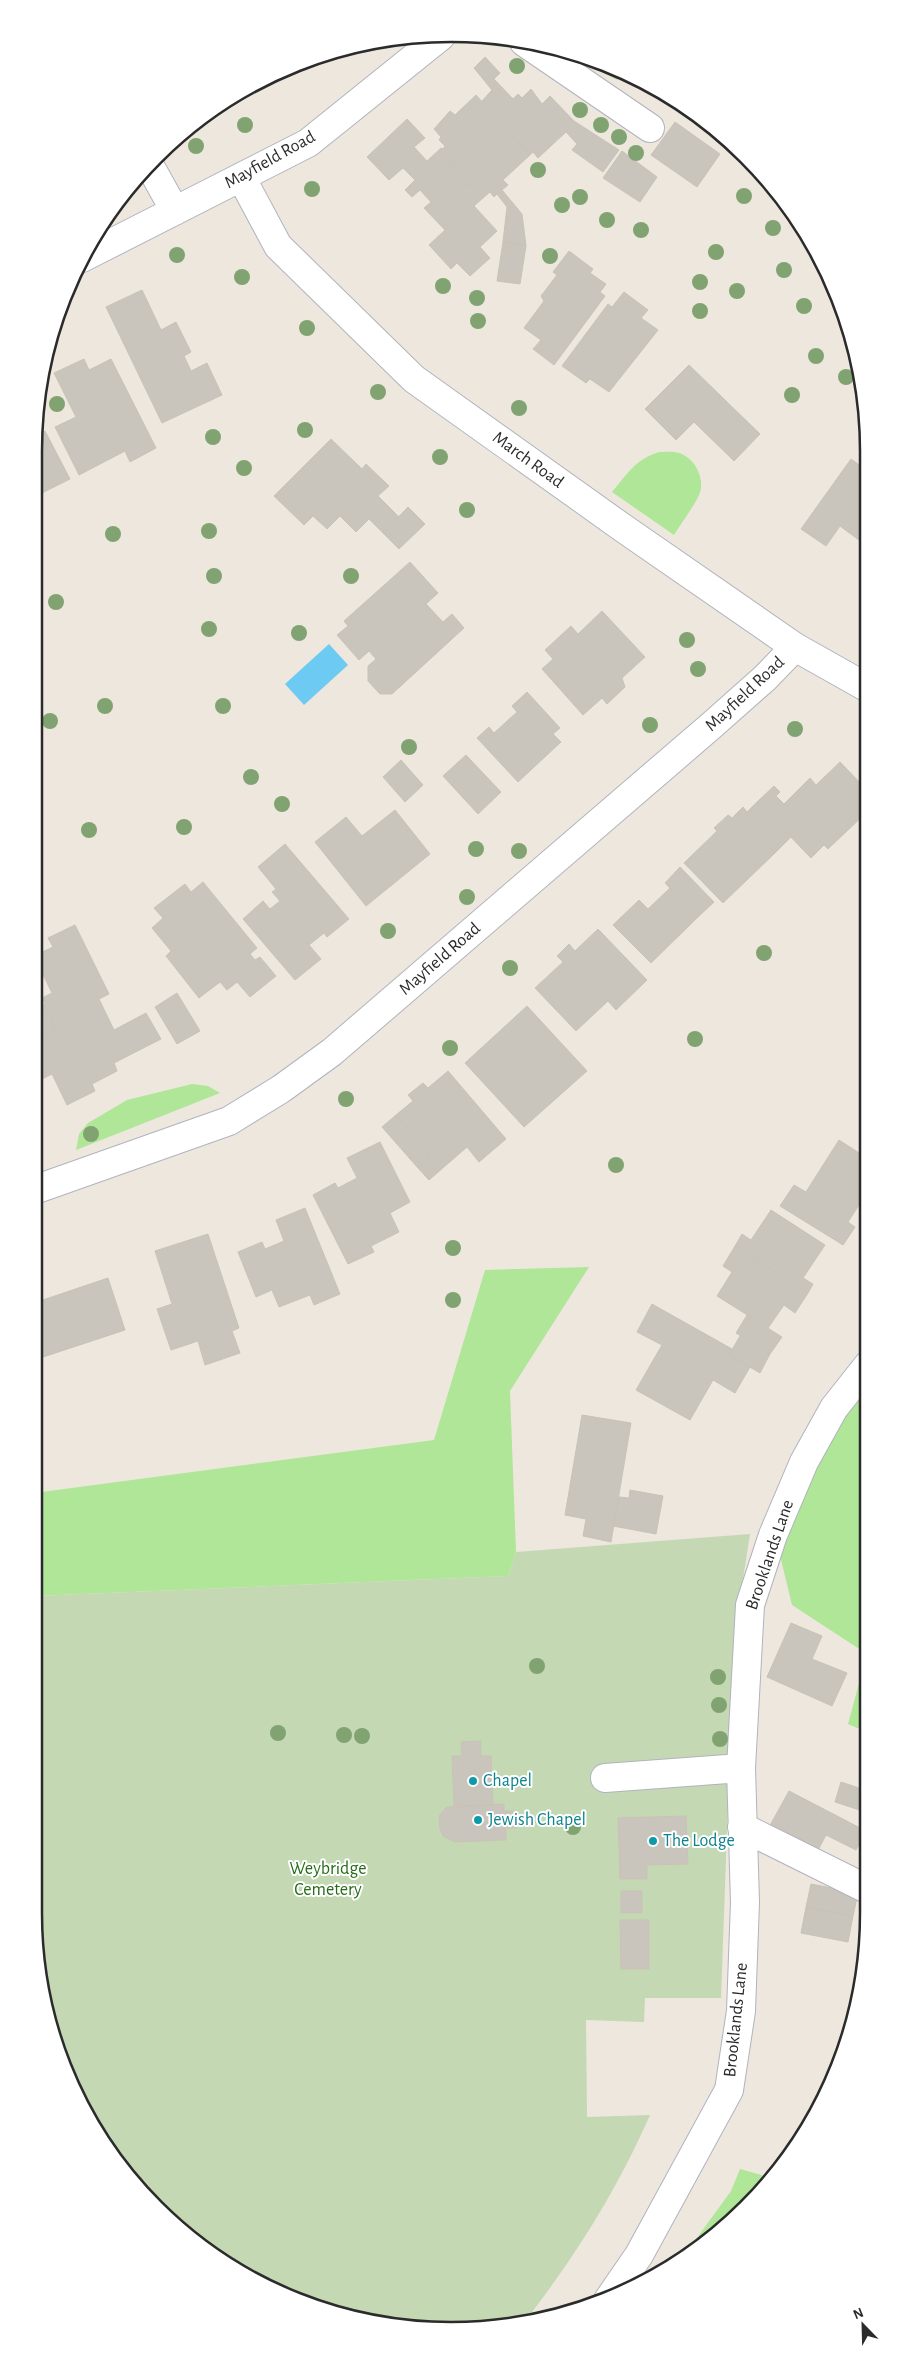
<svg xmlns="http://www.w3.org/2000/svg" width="903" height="2365" font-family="'Alegreya Sans',sans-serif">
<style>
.green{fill:#afe698}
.cemetery{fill:#c4d8b4}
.water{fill:#6dcaf3}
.building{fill:#c9c4bc;stroke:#c9c3b6}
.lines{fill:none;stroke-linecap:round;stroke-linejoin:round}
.minor-casing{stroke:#b1b3bf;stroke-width:30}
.minor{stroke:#fff;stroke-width:28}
.tree{fill:#80a371}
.culture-dot{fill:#0f9aa8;stroke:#fff;stroke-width:2}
.labels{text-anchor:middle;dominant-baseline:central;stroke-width:4;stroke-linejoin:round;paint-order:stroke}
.street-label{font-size:18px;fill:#2b2b2b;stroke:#fff}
.culture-label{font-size:18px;fill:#0d838f;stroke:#fff;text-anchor:start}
.park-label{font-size:18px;fill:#266c18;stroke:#fff}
.rim{fill:none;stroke:#2b2b2b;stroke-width:2.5}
</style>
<rect width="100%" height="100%" fill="#eee7dd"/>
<path class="green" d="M 588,61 L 620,75 L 617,80 L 586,64 Z
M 135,181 L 137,185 C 134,197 127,202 116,204 Z
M 659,452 C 665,452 674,451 679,453 C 695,458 706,479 699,495 C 693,508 682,522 674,535 L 612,492 C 627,474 636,459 659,452 Z
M 192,1084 L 208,1086 L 220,1093 L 76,1150 L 79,1134 L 88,1123 L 127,1100 Z
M 589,1267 L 510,1391 L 516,1552 L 508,1576 L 34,1596 L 34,1493 L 434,1440 L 485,1270 Z
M 868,1342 L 869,1733 L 848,1724 L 867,1654 L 792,1605 L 769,1510 Z
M 740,2169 L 772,2178 L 678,2264 L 731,2191 Z"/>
<path class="cemetery" d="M 750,1534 L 734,1637 L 721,1998 L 645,1998 L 644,2022 L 586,2020 L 587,2117 L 650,2115 C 615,2194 576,2255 523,2324 L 397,2328 L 317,2309 L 243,2275 L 137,2189 L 90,2122 L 56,2048 L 34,1913 L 34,1596 L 508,1576 L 516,1552 Z"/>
<path class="water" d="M 329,644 L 348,665 L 304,705 L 285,684 Z"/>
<path class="building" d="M 485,57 L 500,73 L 494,79 L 513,99 L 518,94 L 522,98 L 531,89 L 542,104 L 550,96 L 574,121 L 619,150 L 603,172 L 572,150 L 577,144 L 566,132 L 538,158 L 533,152 L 530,155 L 482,101 L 492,90 L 474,68 Z
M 476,95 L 530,155 L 503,180 L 508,185 L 502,190 L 522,214 L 526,246 L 503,242 L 507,207 L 497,194 L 494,197 L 490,192 L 483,198 L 469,183 L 463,188 L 459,184 L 455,188 L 442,174 L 455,163 L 443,149 L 445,146 L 439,140 L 441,137 L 434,129 L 450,111 L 455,115 Z
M 407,119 L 425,138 L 414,147 L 427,161 L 441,148 L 443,149 L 455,163 L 442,174 L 455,188 L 459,184 L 463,188 L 469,183 L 483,198 L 474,206 L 497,231 L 480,247 L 490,258 L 470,276 L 457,263 L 451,269 L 429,245 L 445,230 L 424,208 L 431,202 L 420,190 L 412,197 L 405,190 L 415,180 L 403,168 L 389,180 L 367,157 Z
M 675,122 L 720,154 L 697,187 L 651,155 Z
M 622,151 L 657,177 L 640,202 L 603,178 Z
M 503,242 L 526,246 L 520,284 L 497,281 Z
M 569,251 L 593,269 L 590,273 L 606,284 L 600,292 L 605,296 L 554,365 L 533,349 L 541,340 L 524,328 L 544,301 L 541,296 L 557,275 L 553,272 Z
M 142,290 L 161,330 L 176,322 L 191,352 L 184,356 L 191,371 L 207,363 L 222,395 L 162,423 L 106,307 Z
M 624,292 L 648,310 L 641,318 L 658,330 L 609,392 L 590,379 L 586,383 L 562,366 L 608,304 L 612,307 Z
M 84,359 L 89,370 L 111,359 L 156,448 L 130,462 L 125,451 L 79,475 L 55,427 L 76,417 L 54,373 Z
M 689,365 L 760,434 L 734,461 L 694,422 L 676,440 L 645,409 Z
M 45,431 L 70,479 L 34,497 L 36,435 Z
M 331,439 L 362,469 L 366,464 L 389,486 L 378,496 L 399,517 L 383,533 L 369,519 L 356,532 L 340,516 L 327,529 L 313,516 L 304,525 L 274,496 Z
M 851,459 L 866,470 L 866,539 L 863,543 L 840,526 L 826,546 L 801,529 Z
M 408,507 L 425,524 L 399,549 L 383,533 Z
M 410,562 L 438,593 L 426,604 L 443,622 L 452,614 L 464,628 L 392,694 L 380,694 L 368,681 L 368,666 L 376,659 L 369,651 L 359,660 L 337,635 L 348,626 L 344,621 Z
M 602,611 L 645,657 L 622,678 L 625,687 L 607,704 L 602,698 L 583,715 L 542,669 L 553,659 L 545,650 L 571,626 L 578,634 Z
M 527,692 L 560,728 L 553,734 L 561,742 L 518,782 L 477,738 L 489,727 L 494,733 L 517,712 L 512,706 Z
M 466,755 L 501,792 L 478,814 L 443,776 Z
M 401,760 L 423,785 L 405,802 L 383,777 Z
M 840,762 L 867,790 L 867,812 L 828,849 L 784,804 L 810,778 L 816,785 Z
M 774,786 L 780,792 L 776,796 L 824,845 L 811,858 L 757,802 Z
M 757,802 L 791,837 L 775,853 L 737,813 L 743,807 L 747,812 Z
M 395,810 L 430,854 L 366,906 L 315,842 L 346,817 L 362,836 Z
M 737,813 L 775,853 L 723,903 L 684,863 L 717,831 L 714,828 L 728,815 L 732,818 Z
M 285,844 L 349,919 L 327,937 L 324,933 L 309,945 L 321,959 L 295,980 L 243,919 L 263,901 L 270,909 L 280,901 L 272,892 L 276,889 L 258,867 Z
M 680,867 L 714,902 L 698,917 L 665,883 Z
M 203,882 L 257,948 L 250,954 L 255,960 L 260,957 L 276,976 L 250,997 L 237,982 L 227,990 L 220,982 L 199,998 L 166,956 L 171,951 L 152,928 L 163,918 L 154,908 L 185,884 L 191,892 Z
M 670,888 L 698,917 L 651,963 L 613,925 L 639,900 L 648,909 Z
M 75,925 L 109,994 L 99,999 L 114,1030 L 146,1013 L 161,1039 L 114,1063 L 117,1071 L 92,1084 L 95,1091 L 67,1105 L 52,1074 L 34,1083 L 34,1040 L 56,1029 L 42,998 L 52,993 L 34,956 L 53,947 L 48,938 Z
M 598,929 L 647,980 L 616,1010 L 608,1001 L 576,1031 L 535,988 L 563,962 L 557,956 L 569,944 L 575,951 Z
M 177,993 L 200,1031 L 177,1044 L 155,1007 Z
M 44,1004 L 56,1029 L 34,1040 L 34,1009 Z
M 527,1006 L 587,1071 L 524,1127 L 465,1063 Z
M 448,1071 L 506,1139 L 479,1162 L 467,1147 L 429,1180 L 418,1168 L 431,1157 L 396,1115 L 413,1101 L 408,1095 L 423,1083 L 428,1088 Z
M 396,1115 L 431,1157 L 418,1168 L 382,1127 Z
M 839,1140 L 867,1158 L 868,1191 L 848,1222 L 855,1227 L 843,1245 L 780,1206 L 794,1185 L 806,1192 Z
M 380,1142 L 410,1202 L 390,1213 L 399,1232 L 371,1246 L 374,1252 L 348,1264 L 313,1195 L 335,1183 L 338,1188 L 357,1178 L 347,1158 Z
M 305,1208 L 340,1294 L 314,1305 L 310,1295 L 279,1307 L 272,1290 L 256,1297 L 238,1252 L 262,1242 L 265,1249 L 284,1241 L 276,1220 Z
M 771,1210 L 825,1245 L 803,1278 L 813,1284 L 808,1293 L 735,1246 L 742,1234 L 751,1240 Z
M 208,1234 L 239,1328 L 232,1331 L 240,1353 L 205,1365 L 198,1341 L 171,1350 L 157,1309 L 172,1304 L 155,1251 Z
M 735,1246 L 808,1293 L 795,1313 L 784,1305 L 768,1328 L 717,1296 L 732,1272 L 723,1266 Z
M 108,1278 L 125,1330 L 34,1360 L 34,1303 Z
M 652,1304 L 732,1349 L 729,1355 L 750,1367 L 735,1393 L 713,1380 L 690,1420 L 636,1390 L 662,1345 L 637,1332 Z
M 747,1315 L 782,1337 L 770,1354 L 736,1333 Z
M 740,1336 L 770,1354 L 760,1373 L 729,1355 Z
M 582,1415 L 631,1423 L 611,1542 L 583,1536 L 586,1519 L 565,1515 Z
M 630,1490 L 663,1496 L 656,1534 L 613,1526 L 619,1497 L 629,1498 Z
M 791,1623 L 822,1636 L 812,1659 L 847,1673 L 832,1706 L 767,1677 Z
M 481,1741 L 481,1756 L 491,1756 L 493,1805 L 454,1807 L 452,1756 L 462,1756 L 461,1742 Z
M 869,1768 L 869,1813 L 835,1802 L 841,1782 L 862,1789 Z
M 789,1791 L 866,1831 L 856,1850 L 826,1835 L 816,1854 L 768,1829 Z
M 504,1804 L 504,1811 L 517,1811 L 517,1828 L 506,1828 L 506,1840 L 455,1842 L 443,1836 L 440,1829 L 439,1816 L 447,1807 Z
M 686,1816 L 688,1864 L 647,1865 L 647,1879 L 620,1879 L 618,1818 Z
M 811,1884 L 858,1893 L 853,1916 L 806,1907 Z
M 621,1891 L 642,1891 L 642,1913 L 621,1913 Z
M 806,1907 L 853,1916 L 848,1942 L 801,1933 Z
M 620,1920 L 649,1920 L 649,1969 L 621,1969 Z"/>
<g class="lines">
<g class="minor-casing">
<path id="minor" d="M 524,42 L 650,128
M 150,166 L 175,211
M 241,177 L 278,246 L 414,379 L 623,528 L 795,647 L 866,687
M 82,258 L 308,143 L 441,36
M 34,1190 L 229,1121 L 281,1089 L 332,1052 L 712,725 L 765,678 L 795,647
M 605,1778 L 741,1768
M 742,1827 L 869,1890
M 608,2300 L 639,2255 L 729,2090 L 741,2011 L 745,1902 L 741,1768 L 750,1605 L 773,1535 L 804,1462 L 834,1408 L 868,1365"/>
</g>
<use href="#minor" class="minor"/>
</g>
<g class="tree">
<circle cx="517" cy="66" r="8"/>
<circle cx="580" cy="110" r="8"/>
<circle cx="245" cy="125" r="8"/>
<circle cx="601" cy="125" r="8"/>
<circle cx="619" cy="137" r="8"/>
<circle cx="196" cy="146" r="8"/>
<circle cx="636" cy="153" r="8"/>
<circle cx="538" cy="170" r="8"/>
<circle cx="312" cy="189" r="8"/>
<circle cx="744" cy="196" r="8"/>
<circle cx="580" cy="197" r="8"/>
<circle cx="562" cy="205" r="8"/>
<circle cx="607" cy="220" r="8"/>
<circle cx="773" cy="228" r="8"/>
<circle cx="641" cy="230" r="8"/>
<circle cx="716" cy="252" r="8"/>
<circle cx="177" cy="255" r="8"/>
<circle cx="550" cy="256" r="8"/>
<circle cx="784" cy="270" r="8"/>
<circle cx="242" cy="277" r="8"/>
<circle cx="700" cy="282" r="8"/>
<circle cx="443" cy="286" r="8"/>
<circle cx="737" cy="291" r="8"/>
<circle cx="477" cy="298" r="8"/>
<circle cx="804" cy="306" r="8"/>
<circle cx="700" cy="311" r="8"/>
<circle cx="478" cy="321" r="8"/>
<circle cx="307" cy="328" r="8"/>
<circle cx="816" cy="356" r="8"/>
<circle cx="846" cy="377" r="8"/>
<circle cx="378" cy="392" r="8"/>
<circle cx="792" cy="395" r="8"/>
<circle cx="57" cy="404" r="8"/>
<circle cx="519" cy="408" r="8"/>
<circle cx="305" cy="430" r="8"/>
<circle cx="213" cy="437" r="8"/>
<circle cx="440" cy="457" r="8"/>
<circle cx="244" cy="468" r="8"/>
<circle cx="467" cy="510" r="8"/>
<circle cx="209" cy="531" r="8"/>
<circle cx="113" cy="534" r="8"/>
<circle cx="214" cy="576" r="8"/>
<circle cx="351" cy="576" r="8"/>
<circle cx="56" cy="602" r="8"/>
<circle cx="209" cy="629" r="8"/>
<circle cx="299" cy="633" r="8"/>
<circle cx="687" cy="640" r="8"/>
<circle cx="698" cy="669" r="8"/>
<circle cx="105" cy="706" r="8"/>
<circle cx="223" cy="706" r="8"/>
<circle cx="50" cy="721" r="8"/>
<circle cx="650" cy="725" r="8"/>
<circle cx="795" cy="729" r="8"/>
<circle cx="409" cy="747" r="8"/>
<circle cx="251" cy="777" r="8"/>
<circle cx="282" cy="804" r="8"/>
<circle cx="184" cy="827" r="8"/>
<circle cx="89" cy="830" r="8"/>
<circle cx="476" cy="849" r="8"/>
<circle cx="519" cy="851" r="8"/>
<circle cx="467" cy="897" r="8"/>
<circle cx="388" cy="931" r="8"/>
<circle cx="764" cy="953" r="8"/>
<circle cx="510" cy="968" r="8"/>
<circle cx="695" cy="1039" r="8"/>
<circle cx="450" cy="1048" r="8"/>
<circle cx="346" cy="1099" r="8"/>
<circle cx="91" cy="1134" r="8"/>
<circle cx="616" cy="1165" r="8"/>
<circle cx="453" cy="1248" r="8"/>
<circle cx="453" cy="1300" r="8"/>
<circle cx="537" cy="1666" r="8"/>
<circle cx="718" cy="1677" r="8"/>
<circle cx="719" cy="1705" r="8"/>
<circle cx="278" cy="1733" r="8"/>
<circle cx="344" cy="1735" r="8"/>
<circle cx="362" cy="1736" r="8"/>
<circle cx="720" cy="1739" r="8"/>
<circle cx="573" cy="1827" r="8"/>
</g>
<g class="culture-dot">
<circle cx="473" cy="1781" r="5"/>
<circle cx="478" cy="1820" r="5"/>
<circle cx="653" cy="1841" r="5"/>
</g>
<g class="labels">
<g class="street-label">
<text transform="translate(270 160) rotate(-29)">Mayfield Road</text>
<text transform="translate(528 460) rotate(36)">March Road</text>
<text transform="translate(745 694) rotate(-43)">Mayfield Road</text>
<text transform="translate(440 959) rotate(-41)">Mayfield Road</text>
<text transform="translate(770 1555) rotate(-71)">Brooklands Lane</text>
<text transform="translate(736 2020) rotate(-84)">Brooklands Lane</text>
</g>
<g class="culture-label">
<text x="483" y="1781">Chapel</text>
<text x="488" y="1820">Jewish Chapel</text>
<text x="663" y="1841">The Lodge</text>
</g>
<g class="park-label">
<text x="328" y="1869">Weybridge<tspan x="328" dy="21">Cemetery</tspan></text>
</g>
</g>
<path d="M0 0H903V2365H0ZM451 42H451A409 409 0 0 1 860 451V1913A409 409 0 0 1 451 2322H451A409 409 0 0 1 42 1913V451A409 409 0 0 1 451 42Z" fill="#fff" fill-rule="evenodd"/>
<path class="rim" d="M451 42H451A409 409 0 0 1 860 451V1913A409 409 0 0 1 451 2322H451A409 409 0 0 1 42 1913V451A409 409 0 0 1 451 42Z"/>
<g transform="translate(863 2325) rotate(337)" stroke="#ffffff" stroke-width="4" paint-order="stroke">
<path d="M0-4L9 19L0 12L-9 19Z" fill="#2b2b2b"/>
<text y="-8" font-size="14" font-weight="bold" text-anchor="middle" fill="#2b2b2b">N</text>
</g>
</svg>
